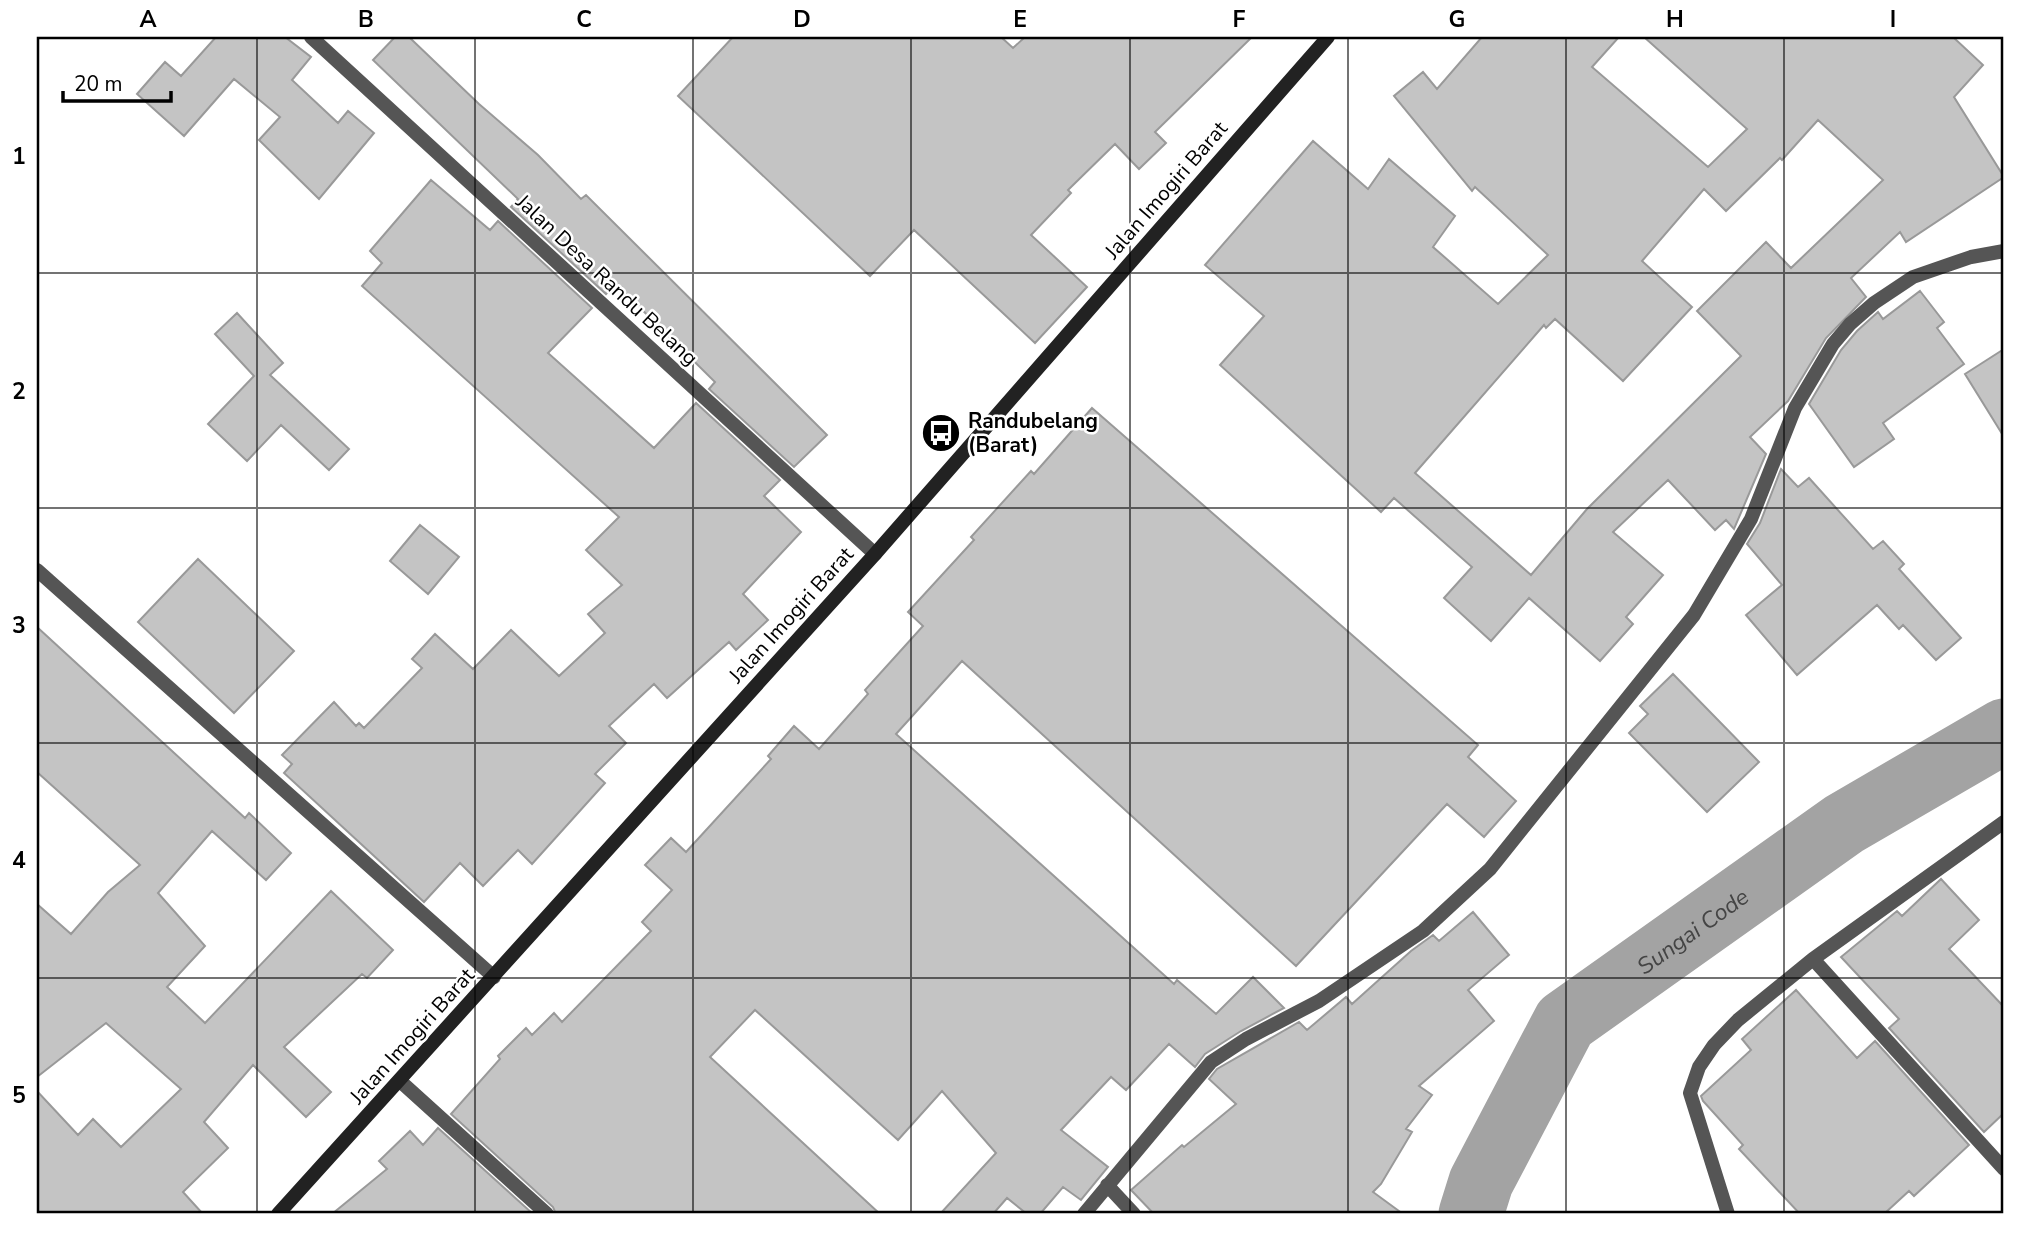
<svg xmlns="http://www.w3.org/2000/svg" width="2041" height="1251" font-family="'Nunito Sans',sans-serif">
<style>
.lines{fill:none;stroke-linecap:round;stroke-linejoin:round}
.river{stroke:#a3a3a3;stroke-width:65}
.building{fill:#c4c4c4;stroke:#999;stroke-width:2;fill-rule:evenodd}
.minor{stroke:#555;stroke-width:14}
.secondary{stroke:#222;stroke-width:14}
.grid{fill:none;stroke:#000;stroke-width:2;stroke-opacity:0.55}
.labels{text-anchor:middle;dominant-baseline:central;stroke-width:5;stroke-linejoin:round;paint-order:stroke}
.street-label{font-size:21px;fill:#000;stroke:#fff}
.poi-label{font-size:21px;font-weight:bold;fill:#000;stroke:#fff;text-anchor:start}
.water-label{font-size:23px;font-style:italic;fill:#444;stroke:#fff}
.neatline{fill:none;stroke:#000;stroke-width:2.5}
.grid-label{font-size:23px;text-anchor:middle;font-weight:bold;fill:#000}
</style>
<rect width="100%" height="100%" fill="#fff"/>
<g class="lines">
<path class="river" id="s1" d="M 1471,1214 L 1481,1182 L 1565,1022 L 1844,824 L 2004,731"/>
</g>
<path class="building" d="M 216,37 L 285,37 L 311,57 L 292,80 L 338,123 L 348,111 L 374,133 L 319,199 L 259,140 L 280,117 L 234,79 L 184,136 L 137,94 L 165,62 L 181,76 Z
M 395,37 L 409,37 L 479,104 L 538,155 L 581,199 L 586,195 L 827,435 L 794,467 L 709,389 L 715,382 L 616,284 L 606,294 L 511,207 L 518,199 L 373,60 Z
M 733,37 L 1001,37 L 1013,48 L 1025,37 L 1252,37 L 1155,132 L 1166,143 L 1139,169 L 1115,144 L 1068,190 L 1071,193 L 1031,235 L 1087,287 L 1035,343 L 914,230 L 870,276 L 678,96 Z
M 1482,37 L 1619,37 L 1592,67 L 1708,167 L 1747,129 L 1644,37 L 1953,37 L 1983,65 L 1954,97 L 2004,177 L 1906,242 L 1900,232 L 1851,278 L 1866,297 L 1826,338 L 1788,401 L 1750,437 L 1766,454 L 1734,529 L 1726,520 L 1715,530 L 1668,480 L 1613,532 L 1663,575 L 1626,617 L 1633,624 L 1600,661 L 1529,598 L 1491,641 L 1444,598 L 1472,567 L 1394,498 L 1381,512 L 1220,365 L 1264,316 L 1205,265 L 1313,141 L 1368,189 L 1389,159 L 1455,216 L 1433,247 L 1498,304 L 1548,255 L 1475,187 L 1472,191 L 1394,96 L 1423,72 L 1437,89 ZM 1818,120 L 1883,180 L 1791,268 L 1766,242 L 1697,311 L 1741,356 L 1587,509 L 1531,575 L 1415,473 L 1544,325 L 1546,328 L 1555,319 L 1623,381 L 1692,307 L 1642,261 L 1704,189 L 1726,211 L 1780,158 L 1782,160 Z
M 431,180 L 490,230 L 498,221 L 592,308 L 548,353 L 654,448 L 696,403 L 780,480 L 764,496 L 801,532 L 743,594 L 768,620 L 736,650 L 729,642 L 667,698 L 654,684 L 609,726 L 626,743 L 595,774 L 605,783 L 532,864 L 518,850 L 483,886 L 460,863 L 424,902 L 284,773 L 292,764 L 282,755 L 334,702 L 356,726 L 359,723 L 364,728 L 422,668 L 412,659 L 435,634 L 473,669 L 511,630 L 559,676 L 605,633 L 588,614 L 622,585 L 586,550 L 619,517 L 362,286 L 382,263 L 370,251 Z
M 1920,291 L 1944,322 L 1937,328 L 1964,364 L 1883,423 L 1894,439 L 1854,467 L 1809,404 L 1841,350 L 1857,331 L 1878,312 L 1883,319 Z
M 237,313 L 283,363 L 270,375 L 349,449 L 329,470 L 281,425 L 247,461 L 208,424 L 254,376 L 215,334 Z
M 2004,349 L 2004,437 L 1965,374 Z
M 1092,408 L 1478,745 L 1468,757 L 1516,801 L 1484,837 L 1447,804 L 1296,966 L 962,661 L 896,734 L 1174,984 L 1177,980 L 1216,1014 L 1253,977 L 1284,1008 L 1241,1031 L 1205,1054 L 1195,1067 L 1169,1044 L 1126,1090 L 1111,1077 L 1061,1130 L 1108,1167 L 1081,1200 L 1063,1187 L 1040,1214 L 1027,1214 L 1007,1198 L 993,1214 L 940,1214 L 996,1153 L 942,1091 L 898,1140 L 755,1010 L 710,1057 L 880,1214 L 556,1214 L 553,1207 L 451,1114 L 500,1059 L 498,1056 L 526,1028 L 532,1035 L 554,1013 L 562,1022 L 651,931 L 642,922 L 672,890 L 645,865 L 671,838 L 686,852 L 771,759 L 768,756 L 794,726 L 819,749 L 868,694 L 865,690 L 923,626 L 908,612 L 974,540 L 971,537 L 1031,471 L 1034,474 Z
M 1781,469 L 1798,487 L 1809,478 L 1873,549 L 1883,541 L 1904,564 L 1899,569 L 1961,638 L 1936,660 L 1903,625 L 1899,629 L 1877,605 L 1797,675 L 1746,615 L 1782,585 L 1747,544 L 1760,523 Z
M 420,525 L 459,557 L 428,594 L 390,561 Z
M 198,559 L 294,651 L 234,713 L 138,622 Z
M 37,627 L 245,818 L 249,813 L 291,853 L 266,880 L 212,831 L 158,893 L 205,946 L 167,987 L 205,1023 L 331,891 L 393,950 L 367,978 L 362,974 L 284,1047 L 331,1092 L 306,1117 L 253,1065 L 204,1122 L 228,1148 L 183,1192 L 203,1214 L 37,1214 L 37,1091 L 78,1135 L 93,1119 L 121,1147 L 181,1089 L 106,1023 L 37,1077 L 37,904 L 71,934 L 108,892 L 140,865 L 37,772 Z
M 1673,674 L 1759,762 L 1707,812 L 1629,733 L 1648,714 L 1640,706 Z
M 1941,879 L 1979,920 L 1949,949 L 2004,1007 L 2004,1113 L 1984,1132 L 1889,1028 L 1899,1019 L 1841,957 L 1897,911 L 1902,916 Z
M 1473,912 L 1509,955 L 1468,990 L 1494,1021 L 1419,1086 L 1432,1095 L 1406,1129 L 1412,1132 L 1381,1184 L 1373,1192 L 1403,1214 L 1154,1214 L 1131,1190 L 1182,1145 L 1184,1147 L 1236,1104 L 1209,1079 L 1217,1069 L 1299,1022 L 1307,1030 L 1346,997 L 1352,1004 L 1411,951 L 1433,935 L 1439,941 Z
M 1796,990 L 1857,1058 L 1875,1041 L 1969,1145 L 1914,1196 L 1909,1191 L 1884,1214 L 1800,1214 L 1739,1149 L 1743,1145 L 1703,1101 L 1701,1096 L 1751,1050 L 1742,1039 Z
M 438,1128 L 533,1214 L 332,1214 L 387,1169 L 379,1161 L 410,1131 L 423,1145 Z"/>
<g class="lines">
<path class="minor" d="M 311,37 L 875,554
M 37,570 L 494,977
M 1813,959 L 2004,1169
M 400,1081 L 547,1214
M 1107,1185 L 1134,1214
M 1084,1214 L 1211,1062 L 1246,1039 L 1319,1001 L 1423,931 L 1490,869 L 1694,615 L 1751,519 L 1795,408 L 1833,344 L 1850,324 L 1874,303 L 1913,277 L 1971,257 L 2004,251
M 1728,1214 L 1690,1093 L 1699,1067 L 1714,1045 L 1738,1020 L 1813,959 L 2004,822"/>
<path class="secondary" d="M 278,1214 L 875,554 L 1328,37"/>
</g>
<path class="grid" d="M 257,37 L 257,1214M 475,37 L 475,1214M 693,37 L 693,1214M 911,37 L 911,1214M 1130,37 L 1130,1214M 1348,37 L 1348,1214M 1566,37 L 1566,1214M 1784,37 L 1784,1214M 37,273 L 2004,273M 37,508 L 2004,508M 37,743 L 2004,743M 37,978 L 2004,978"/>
<defs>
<g id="bus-disc" transform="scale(2.0125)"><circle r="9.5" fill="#000" stroke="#fff"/><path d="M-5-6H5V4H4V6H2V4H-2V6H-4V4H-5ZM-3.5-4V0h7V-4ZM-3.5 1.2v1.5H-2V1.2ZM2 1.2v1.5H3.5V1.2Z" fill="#fff"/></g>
</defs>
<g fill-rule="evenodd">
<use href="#bus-disc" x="941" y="433"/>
</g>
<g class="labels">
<g class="street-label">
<text transform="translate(1166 190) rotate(-49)">Jalan Imogiri Barat</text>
<text transform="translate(607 280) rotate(43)">Jalan Desa Randu Belang</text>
<text transform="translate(791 615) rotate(-48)">Jalan Imogiri Barat</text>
<text transform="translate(412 1036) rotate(-48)">Jalan Imogiri Barat</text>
</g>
<g class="poi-label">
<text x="968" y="421">Randubelang<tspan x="968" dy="24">(Barat)</tspan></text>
</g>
<g class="water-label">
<text stroke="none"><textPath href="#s1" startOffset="371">Sungai Code</textPath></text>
</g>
</g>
<rect width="2041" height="1251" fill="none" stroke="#ffffff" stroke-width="77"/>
<path d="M63 91v10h108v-10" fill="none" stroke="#000000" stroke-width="3.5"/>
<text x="74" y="91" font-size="21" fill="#000000" stroke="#ffffff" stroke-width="5" paint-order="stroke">20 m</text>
<rect x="38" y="38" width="1964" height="1174" class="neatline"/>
<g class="grid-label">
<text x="148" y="27">A</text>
<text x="366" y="27">B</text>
<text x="584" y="27">C</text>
<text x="802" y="27">D</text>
<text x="1020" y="27">E</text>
<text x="1239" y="27">F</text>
<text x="1457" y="27">G</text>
<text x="1675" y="27">H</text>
<text x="1893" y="27">I</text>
<text x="19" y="164">1</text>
<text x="19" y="399">2</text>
<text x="19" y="633">3</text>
<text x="19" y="868">4</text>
<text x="19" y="1103">5</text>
</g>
</svg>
